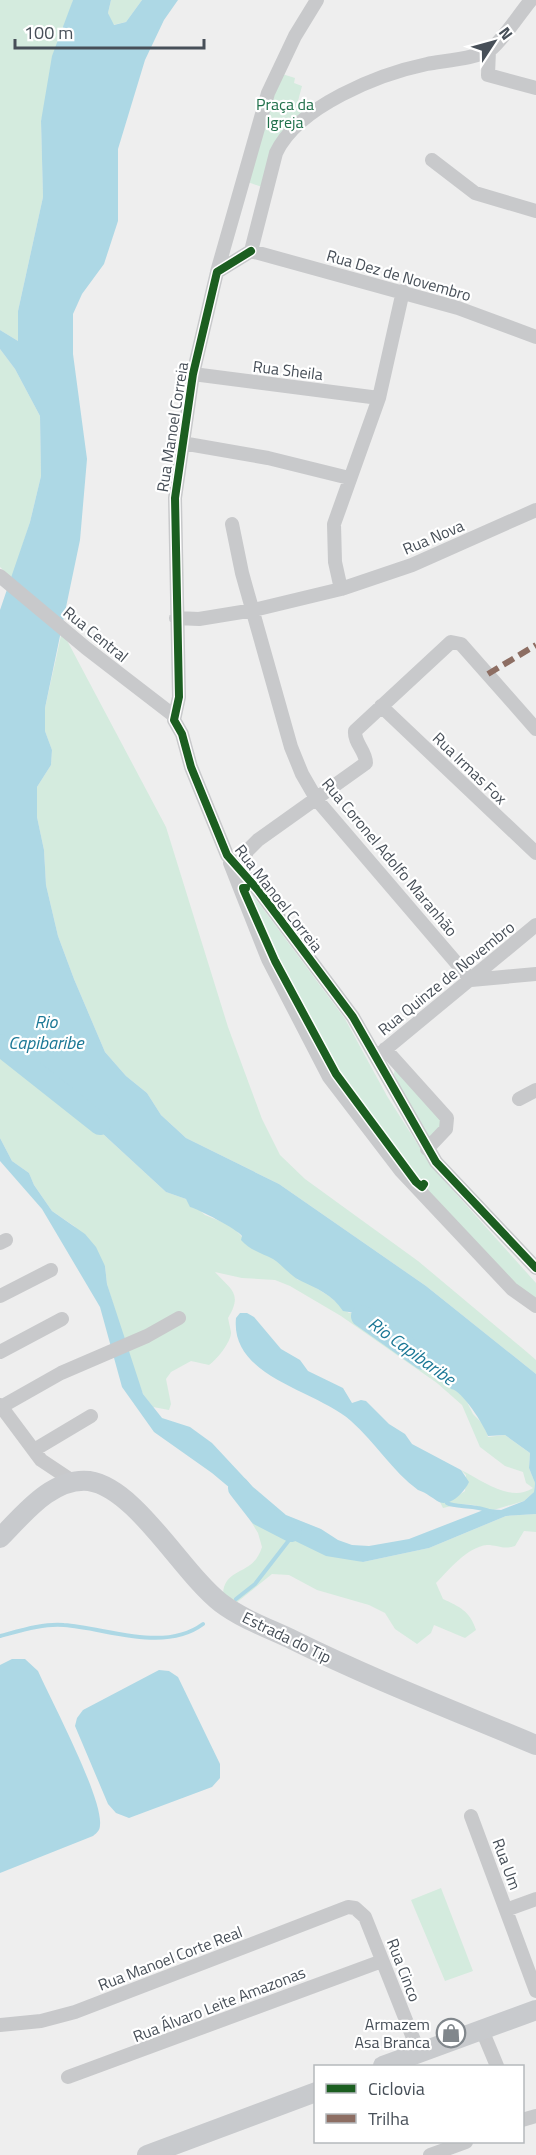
<svg xmlns="http://www.w3.org/2000/svg" width="536" height="2155" font-family="'Titillium Web',sans-serif">
<style>
.green{fill:#d4ebde}
.water{fill:#add8e5}
.lines{fill:none;stroke-linecap:round;stroke-linejoin:round}
.stream{stroke:#add8e5;stroke-width:4}
.river{stroke:#add8e5;stroke-width:22}
.street{stroke:#c8c9cb;stroke-width:14}
.secondary{stroke:#c8cacd;stroke-width:20}
.quiet{stroke:#8d6e63;stroke-width:6;stroke-dasharray:12 6;stroke-linecap:butt}
.cycleway-casing{stroke:#fff;stroke-width:11}
.cycleway{stroke:#1b5e20;stroke-width:8}
.labels{text-anchor:middle;dominant-baseline:central;stroke-width:4.5;stroke-linejoin:round;paint-order:stroke}
.park-label{font-size:16px;fill:#20704b;stroke:#fff}
.street-label{font-size:16px;fill:#474f58;stroke:#fff}
.poi-label{font-size:16px;fill:#474f58;stroke:#fff;text-anchor:end}
.water-label{font-size:18px;font-style:italic;fill:#1c7896;stroke:#fff}
</style>
<rect width="100%" height="100%" fill="#eee"/>
<path class="green" d="M 0,0 L 73,0 L 41,121 L 43,197 L 18,311 L 18,341 L 0,330 Z
M 111,0 L 142,0 L 126,22 L 113,25 L 108,13 Z
M 279,73 L 295,78 L 294,83 L 302,86 L 298,101 L 314,106 L 295,126 L 262,187 L 245,181 Z
M 0,349 L 15,369 L 40,416 L 41,476 L 30,522 L 12,578 L 0,567 Z
M 62,631 L 166,827 L 228,1027 L 262,1119 L 280,1155 L 305,1179 L 418,1261 L 528,1353 L 536,1360 L 536,1374 L 426,1286 L 279,1184 L 186,1138 L 161,1115 L 147,1093 L 126,1076 L 105,1052 L 74,979 L 58,936 L 46,885 L 44,850 L 37,817 L 37,787 L 51,765 L 52,750 L 45,731 L 45,708 Z
M 246,886 L 345,1019 L 387,1096 L 432,1167 L 536,1283 L 536,1302 L 515,1287 L 414,1182 L 333,1079 L 272,963 Z
M 0,1050 L 25,1078 L 46,1087 L 48,1078 L 69,1092 L 77,1110 L 166,1192 L 186,1199 L 205,1215 L 232,1226 L 242,1237 L 286,1267 L 298,1280 L 305,1281 L 329,1296 L 349,1313 L 355,1313 L 382,1334 L 397,1335 L 406,1355 L 439,1374 L 463,1394 L 473,1414 L 484,1425 L 488,1437 L 505,1435 L 530,1453 L 529,1468 L 535,1483 L 534,1492 L 524,1501 L 490,1511 L 474,1505 L 460,1504 L 443,1508 L 440,1502 L 447,1503 L 465,1491 L 466,1475 L 461,1470 C 482,1480 510,1503 533,1488 L 526,1483 L 523,1472 L 505,1466 L 480,1447 L 462,1405 L 437,1383 L 341,1316 L 290,1286 L 275,1280 L 242,1278 L 215,1272 C 231,1290 243,1293 228,1318 C 229,1323 230,1327 231,1332 C 232,1341 216,1361 209,1365 L 191,1361 L 171,1372 L 166,1379 L 171,1404 L 169,1410 L 153,1407 L 143,1394 L 130,1360 L 107,1284 L 105,1266 L 74,1226 L 52,1211 L 34,1185 L 29,1173 L 12,1161 L 0,1138 Z
M 395,1067 L 444,1122 L 431,1140 L 422,1134 L 394,1074 Z
M 232,1490 L 291,1539 L 363,1562 L 429,1548 L 506,1516 L 536,1514 L 536,1532 L 524,1531 L 515,1546 C 504,1550 498,1545 487,1545 C 467,1547 449,1570 436,1583 L 443,1599 C 460,1607 470,1611 476,1630 L 465,1638 L 434,1625 L 431,1633 L 417,1644 L 395,1629 L 385,1613 L 369,1605 L 317,1590 L 289,1575 L 272,1574 L 236,1603 L 223,1594 C 225,1566 253,1577 262,1547 L 258,1533 Z
M 441,1888 L 473,1971 L 445,1981 L 411,1900 Z"/>
<path class="water" d="M 73,0 L 111,0 L 108,13 L 114,25 L 126,22 L 142,0 L 178,0 L 164,20 L 145,60 L 118,149 L 118,221 L 104,264 L 82,294 L 73,314 L 73,354 L 87,459 L 80,540 L 45,708 L 45,731 L 52,750 L 51,765 L 37,787 L 37,817 L 44,850 L 46,885 L 58,936 L 74,979 L 105,1052 L 126,1076 L 147,1093 L 161,1115 L 186,1138 L 279,1184 L 426,1286 L 536,1374 L 536,1514 L 506,1516 L 429,1548 L 363,1562 L 326,1556 L 291,1539 L 212,1473 L 154,1432 L 122,1387 L 100,1307 L 42,1209 L 0,1161 L 0,1138 L 12,1161 L 29,1173 L 34,1185 L 52,1211 L 85,1234 L 96,1247 L 105,1266 L 107,1284 L 143,1394 L 162,1418 L 190,1427 L 212,1443 L 253,1487 L 286,1515 L 321,1529 L 338,1540 L 352,1545 L 369,1546 L 409,1539 L 486,1509 L 501,1510 L 524,1501 L 534,1492 L 535,1483 L 529,1468 L 530,1453 L 505,1435 L 488,1436 C 484,1425 462,1390 451,1389 L 439,1374 L 398,1350 L 397,1335 L 373,1332 L 365,1325 L 366,1323 L 355,1313 L 343,1311 C 333,1295 316,1288 299,1280 C 291,1276 281,1264 273,1259 C 261,1253 250,1250 241,1240 L 242,1236 C 237,1229 198,1209 190,1207 L 186,1199 L 166,1192 L 77,1110 L 69,1092 L 49,1078 L 46,1087 L 25,1078 L 0,1050 L 0,610 L 30,522 L 41,476 L 40,416 L 15,369 L 0,349 L 0,330 L 18,341 L 18,311 L 43,197 L 41,121 L 52,56 Z
M 240,1313 L 247,1313 L 254,1317 L 281,1349 L 300,1360 L 308,1371 L 343,1388 L 352,1403 L 361,1400 L 366,1401 L 389,1424 L 405,1434 L 412,1444 L 461,1470 L 469,1482 C 465,1491 451,1507 439,1502 C 432,1498 427,1493 418,1490 C 392,1471 375,1442 351,1421 C 317,1390 230,1378 236,1318 Z
M 12,1659 L 25,1659 L 38,1671 C 51,1700 103,1798 100,1825 C 100,1830 97,1833 93,1836 L 0,1873 L 0,1665 Z
M 159,1670 L 169,1671 L 178,1677 L 220,1764 L 220,1778 L 212,1787 L 129,1818 L 116,1813 L 108,1804 L 75,1726 L 77,1718 L 83,1710 Z"/>
<g class="lines">
<path class="stream" d="M 447,1503 C 456,1508 475,1504 492,1512
M 236,1599 L 255,1584 L 293,1535
M 0,1636 C 19,1631 44,1623 64,1625 C 107,1628 164,1653 203,1624"/>
<path class="river" d="M 0,1045 L 100,1124
M 362,1316 L 423,1359
M 239,1488 L 260,1515 L 291,1531"/>
<path class="street" d="M 489,50 L 488,75 L 536,88
M 432,160 L 475,193 L 536,211
M 251,251 L 217,272 L 193,374 L 175,498 L 179,697 L 174,720 L 182,734 L 191,767 L 227,855 L 258,890 L 353,1017 L 436,1162 L 536,1268
M 251,251 L 276,153 C 298,106 379,74 427,64 C 442,61 478,58 490,50 C 503,40 520,13 531,0
M 251,251 L 458,308 L 536,337
M 217,272 L 268,93 L 295,36 L 317,0
M 193,374 L 379,398
M 182,443 L 268,458 L 349,478
M 232,524 L 242,573 L 291,747 L 302,774 L 317,800 L 471,980 L 536,974
M 0,576 L 86,648 L 173,715
M 341,589 L 335,562 L 334,524 L 379,398 L 403,291
M 176,618 L 199,619 L 254,610 L 341,589 L 412,565 L 536,510
M 381,706 L 536,853
M 230,863 L 268,959 L 329,1077 L 401,1171 L 512,1289 L 536,1306
M 238,866 L 248,850 L 258,840 L 366,763 C 366,751 354,743 355,731 L 451,642 L 461,644 L 536,729
M 385,1049 L 447,1118 L 446,1129 L 427,1149
M 376,1057 L 536,925
M 519,1099 L 536,1090
M 0,1243 L 6,1240
M 0,1296 L 51,1270
M 0,1352 L 62,1319
M 0,1405 L 41,1460 L 74,1482
M 1,1407 L 61,1373 L 147,1336 L 179,1318
M 34,1450 L 91,1416
M 471,1816 L 536,1991
M 506,1910 L 536,1899
M 0,2025 L 41,2021 L 75,2012 L 348,1907 L 355,1908 L 365,1917 L 419,2053
M 482,2030 L 497,2066
M 68,2077 L 382,1961
M 522,2120 L 536,2116
M 430,2155 L 466,2142"/>
<path class="secondary" d="M 0,1538 C 23,1515 52,1477 89,1481 C 136,1488 182,1573 221,1603 C 242,1619 270,1629 293,1640 C 372,1679 455,1711 536,1745
M 383,2066 L 536,2010
M 147,2155 L 316,2092"/>
<path class="quiet" d="M 488,674 L 536,645"/>
<g class="cycleway-casing">
<path id="cycleway" d="M 251,251 L 217,272 L 193,374 L 175,498 L 179,697 L 174,720 L 182,734 L 191,767 L 227,855 L 258,890 L 353,1017 L 436,1162 L 536,1268
M 246,888 L 243,888 L 244,891 L 275,961 L 336,1074 L 416,1182 L 422,1187 L 424,1184"/>
</g>
<use href="#cycleway" class="cycleway"/>
</g>
<defs>
<g id="shop-ring" transform="scale(1.5)"><circle r="9.5" fill="#fff" stroke="#81878c" stroke-width="1.5"/><path d="M-5-2.5h2.3a2.7 3.5 0 0 1 5.4 0H5L5.5 6h-11ZM-1.5-2.5h3a1.5 2.3 0 0 0-3 0Z" fill="#81878c"/></g>
</defs>
<g fill-rule="evenodd">
<use href="#shop-ring" x="451" y="2033"/>
</g>
<g class="labels">
<g class="park-label">
<text x="285" y="104">Praça da<tspan x="285" dy="18">Igreja</tspan></text>
</g>
<g class="street-label">
<text transform="translate(399 275) rotate(16)">Rua Dez de Novembro</text>
<text transform="translate(288 370) rotate(7)">Rua Sheila</text>
<text transform="translate(172 427) rotate(-81)">Rua Manoel Correia</text>
<text transform="translate(433 537) rotate(-23)">Rua Nova</text>
<text transform="translate(96 634) rotate(39)">Rua Central</text>
<text transform="translate(470 768) rotate(44)">Rua Irmas Fox</text>
<text transform="translate(390 857) rotate(50)">Rua Coronel Adolfo Maranhão</text>
<text transform="translate(279 898) rotate(52)">Rua Manoel Correia</text>
<text transform="translate(446 978) rotate(-39)">Rua Quinze de Novembro</text>
<text transform="translate(287 1637) rotate(26)">Estrada do Tip</text>
<text transform="translate(507 1864) rotate(70)">Rua Um</text>
<text transform="translate(170 1958) rotate(-21)">Rua Manoel Corte Real</text>
<text transform="translate(404 1970) rotate(69)">Rua Cinco</text>
<text transform="translate(219 2004) rotate(-21)">Rua Álvaro Leite Amazonas</text>
</g>
<g class="poi-label">
<text x="430" y="2024">Armazem<tspan x="430" dy="18">Asa Branca</tspan></text>
</g>
<g class="water-label">
<text x="46" y="1021">Rio<tspan x="46" dy="21">Capibaribe</tspan></text>
<text transform="translate(412 1351) rotate(36)">Rio Capibaribe</text>
</g>
</g>
<rect x="314" y="2065" width="210" height="78" fill="#ffffff" stroke="#b5b9bc" stroke-width="1.5"/>
<rect x="326" y="2084" width="30" height="9" fill="#1b5e20" stroke="#b5b9bc" stroke-width="1.5"/>
<text x="368" y="2095" font-size="18" fill="#474f58">Ciclovia</text>
<rect x="326" y="2114" width="30" height="9" fill="#8d6e63" stroke="#b5b9bc" stroke-width="1.5"/>
<text x="368" y="2125" font-size="18" fill="#474f58">Trilha</text>
<g transform="translate(494 42) rotate(54)" stroke="#ffffff" stroke-width="4.5" paint-order="stroke">
<path d="M0-4.5L10 22L0 15L-10 22Z" fill="#474f58"/>
<text y="-9" font-size="16" font-weight="bold" text-anchor="middle" fill="#474f58">N</text>
</g>
<path d="M15 39v9h189v-9" fill="none" stroke="#474f58" stroke-width="3"/>
<text x="24" y="39" font-size="18" fill="#474f58" stroke="#ffffff" stroke-width="4.5" paint-order="stroke">100 m</text>
</svg>
